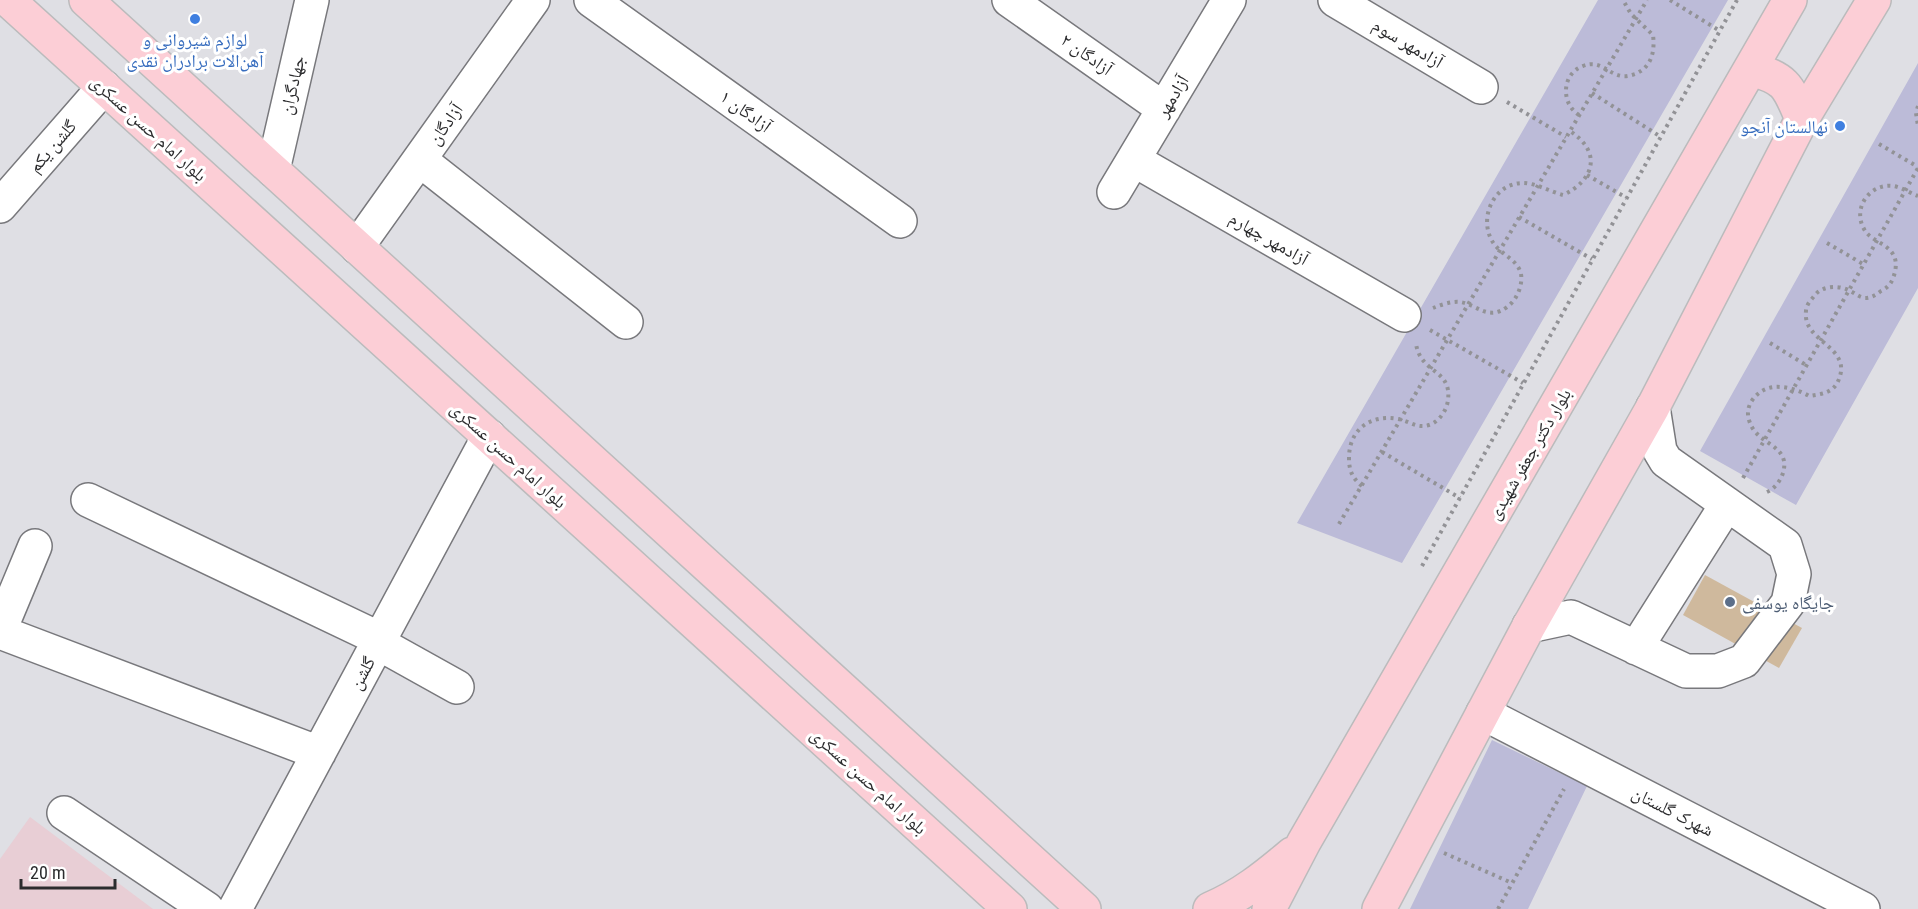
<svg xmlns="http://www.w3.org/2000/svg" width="1918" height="909" font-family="'Roboto Condensed','Noto Naskh Arabic',sans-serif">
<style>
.industrial{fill:#e8ced5}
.green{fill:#bcbbd8}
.building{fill:#cfb99d}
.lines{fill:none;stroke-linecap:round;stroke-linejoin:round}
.minor-casing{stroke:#78787c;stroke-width:36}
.major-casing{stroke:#bbbbbc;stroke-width:36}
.path{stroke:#929296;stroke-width:4;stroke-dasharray:3 4.5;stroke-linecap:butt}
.minor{stroke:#fff;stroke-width:33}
.major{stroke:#fcced6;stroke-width:33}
.shop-dot{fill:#3f7fe0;stroke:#fff;stroke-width:2}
.service-dot{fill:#5c6f8a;stroke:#fff;stroke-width:2}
.labels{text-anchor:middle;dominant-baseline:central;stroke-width:6;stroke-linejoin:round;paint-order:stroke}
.shop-label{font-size:18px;fill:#366cbe;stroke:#fff}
.street-label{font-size:18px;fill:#2c2c2e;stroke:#fff}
.service-label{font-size:18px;fill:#4e5e75;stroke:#fff;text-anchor:start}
</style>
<rect width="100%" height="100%" fill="#dfdfe4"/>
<path class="industrial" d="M 30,817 L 153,909 L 0,909 L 0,859 Z"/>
<path class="green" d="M 1598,0 L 1728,0 L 1402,563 L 1297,523 Z
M 1918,63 L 1918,288 L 1796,505 L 1700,451 Z
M 1492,740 L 1587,786 L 1528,909 L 1410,909 Z"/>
<path class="building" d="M 1705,575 L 1802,628 L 1779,668 L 1683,615 Z"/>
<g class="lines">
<g class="minor-casing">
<path id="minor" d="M 591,0 L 900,221
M 1009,0 L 1164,109
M 1335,0 L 1481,87
M 420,160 L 626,322
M 1134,160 L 1404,315
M 273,170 L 312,0
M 1114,192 L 1229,0
M 0,206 L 104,87
M 357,247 L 533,0
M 88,500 L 380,639
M 1529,626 L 1571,617 L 1686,671 L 1718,671 L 1744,661 L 1788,603 L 1794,574 L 1785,545 L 1666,461 L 1660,451 L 1653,407
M 0,630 L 35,546
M 0,632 L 319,753
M 378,643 L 457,687
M 1636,648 L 1727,504
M 1483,713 L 1863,909
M 64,813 L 207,909
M 235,909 L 489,436"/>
</g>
<g class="major-casing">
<path id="major" d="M 8,0 L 1010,909
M 86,0 L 1084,909
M 1751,69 C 1787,79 1788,86 1802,119
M 1210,909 C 1241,896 1266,876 1292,854
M 1269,909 L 1304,842 L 1790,0
M 1379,909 L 1529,626 L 1653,407 L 1802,119 L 1874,0"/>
</g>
<path class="path" d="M 1670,0 L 1720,31
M 1592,93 L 1661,137
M 1507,102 L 1566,137
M 1918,106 L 1916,113 L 1918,126
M 1579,115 C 1561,104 1561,74 1583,66 C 1601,59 1607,74 1622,76 C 1626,77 1632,75 1635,74 C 1652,67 1655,51 1653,35 L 1631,14 L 1623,0
M 1879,144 L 1918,167
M 1587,175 L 1627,198
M 1519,217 L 1592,259
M 1827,243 L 1863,264
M 1433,308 C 1441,305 1451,301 1460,302 C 1478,305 1488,321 1507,307 C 1516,301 1523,286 1521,274 C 1518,260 1502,255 1494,244 C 1477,220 1493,183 1523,183 C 1536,183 1551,192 1563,195 C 1595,180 1602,152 1570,131
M 1430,330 L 1523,383
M 1770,343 L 1806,365
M 1382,452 L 1460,498
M 1743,478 L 1918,168
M 1362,486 C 1352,478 1349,470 1349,458 C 1349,429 1371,414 1398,419 C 1410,421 1417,429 1429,425 C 1439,422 1447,410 1448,400 C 1452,369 1421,374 1416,344
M 1767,492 C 1778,487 1786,473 1784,461 C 1780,443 1755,442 1749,420 C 1747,413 1748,408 1751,402 C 1756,394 1764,388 1774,387 C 1785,386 1799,390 1809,396 C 1822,394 1834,393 1839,379 C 1852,346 1802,342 1806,311 C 1806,305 1811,300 1815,295 C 1822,286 1838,285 1848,290 C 1854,292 1858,297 1865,298 C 1871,298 1876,295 1881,291 C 1887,288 1891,284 1893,278 C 1896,271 1897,262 1894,256 C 1888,243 1870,241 1864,229 C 1852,208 1870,183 1893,186 C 1901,187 1910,193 1918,196
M 1339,524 L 1647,0
M 1422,566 L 1737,0
M 1444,853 L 1512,883
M 1498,909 L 1564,789"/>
<use href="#minor" class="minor"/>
<use href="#major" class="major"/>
</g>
<g class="shop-dot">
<circle cx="195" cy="19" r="6"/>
<circle cx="1840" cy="126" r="6"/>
</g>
<circle class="service-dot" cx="1730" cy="602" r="6"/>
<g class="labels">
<g class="shop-label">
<text x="195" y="39">لوازم شیروانی و<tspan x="195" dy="21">آهن‌الات برادران نقدی</tspan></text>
<text x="1828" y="126" text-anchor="end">نهالستان آنجو</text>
</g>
<g class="street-label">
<text transform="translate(1408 43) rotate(31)">آزادمهر سوم</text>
<text transform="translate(1087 54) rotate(35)">آزادگان ۲</text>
<text transform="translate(292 85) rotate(-77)">جهادگران</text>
<text transform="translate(1172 96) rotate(-59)">آزادمهر</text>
<text transform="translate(746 111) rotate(36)">آزادگان ۱</text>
<text transform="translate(445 124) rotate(-55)">آزادگان</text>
<text transform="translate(149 128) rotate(42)">بلوار امام حسن عسکری</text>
<text transform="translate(52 146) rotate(-49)">گلشن یکم</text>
<text transform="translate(1269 238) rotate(30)">آزادمهر چهارم</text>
<text transform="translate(1529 454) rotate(-60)">بلوار دکتر جعفر شهیدی</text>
<text transform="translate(509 455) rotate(42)">بلوار امام حسن عسکری</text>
<text transform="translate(362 673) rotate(-62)">گلشن</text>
<text transform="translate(869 781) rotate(42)">بلوار امام حسن عسکری</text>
<text transform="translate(1673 811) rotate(27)">شهرک گلستان</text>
</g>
<g class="service-label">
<text x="1742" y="602">جایگاه یوسفی</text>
</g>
</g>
<path d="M21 879v9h94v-9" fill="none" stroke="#2c2c2e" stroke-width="3"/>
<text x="30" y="879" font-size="18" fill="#2c2c2e" stroke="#ffffff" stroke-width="4.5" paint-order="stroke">20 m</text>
</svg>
